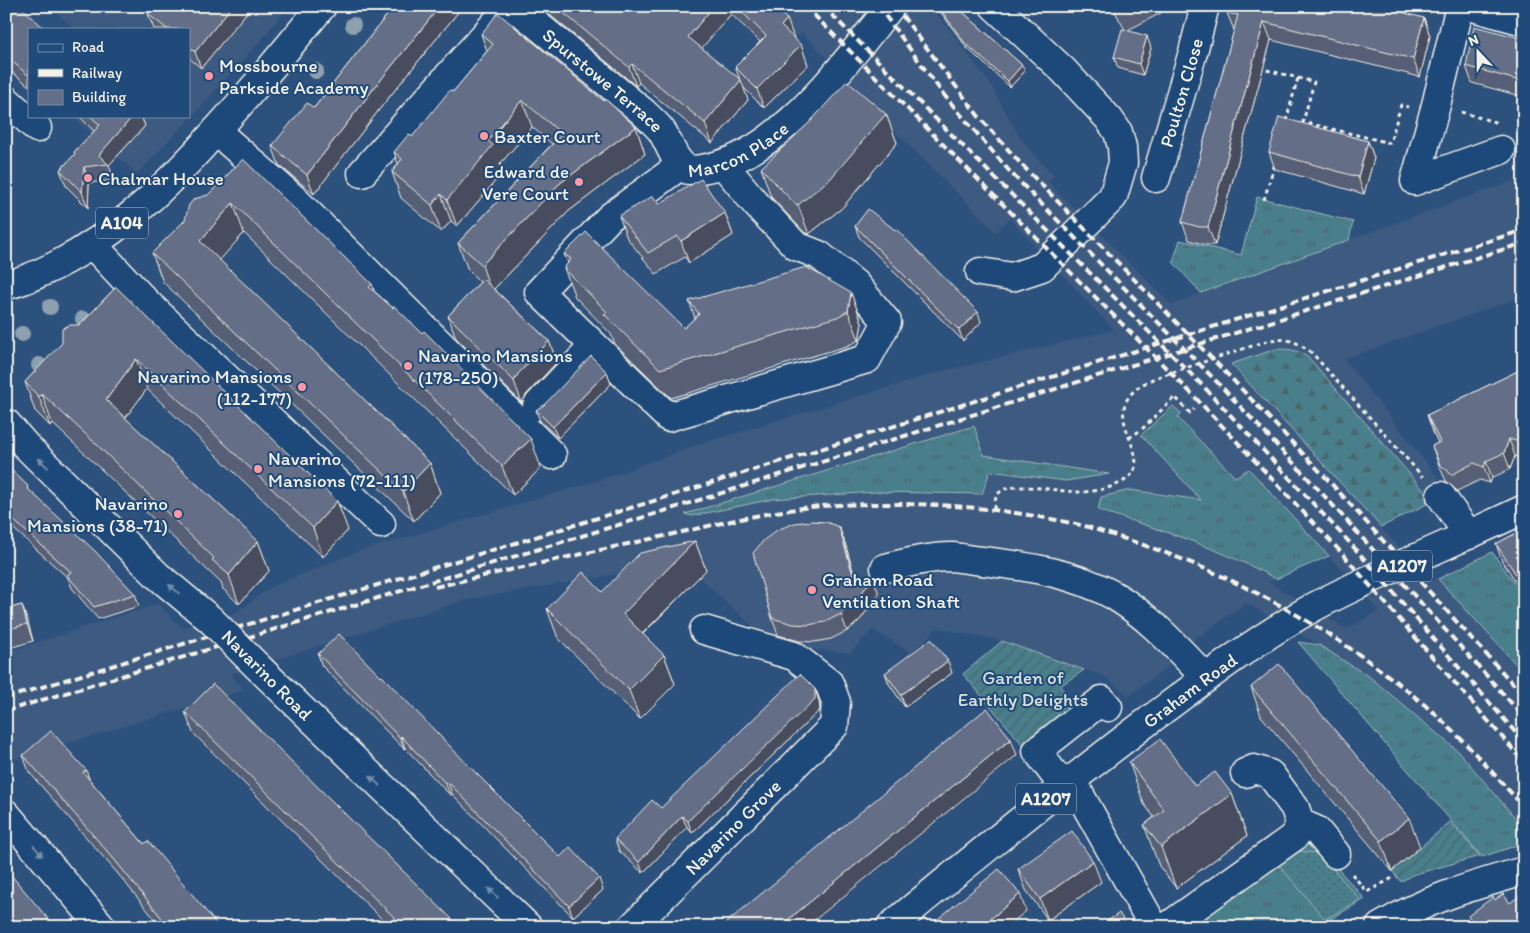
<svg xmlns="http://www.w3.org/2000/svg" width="1530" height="933" font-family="Itim,sans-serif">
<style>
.built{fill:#3e5a80;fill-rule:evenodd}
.grass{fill:url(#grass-tufts);stroke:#9fb8ba}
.forest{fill:url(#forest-firs);stroke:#9fb8ba}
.park{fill:url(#park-dots);stroke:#9fb8ba}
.garden{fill:url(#garden-furrows);stroke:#9fb8ba}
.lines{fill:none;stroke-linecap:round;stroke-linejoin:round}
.minor-casing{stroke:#f4f1e8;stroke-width:31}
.major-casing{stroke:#f4f1e8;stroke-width:31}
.path{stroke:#f4f1e8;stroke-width:3;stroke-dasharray:4 4;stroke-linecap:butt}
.minor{stroke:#1f4a7a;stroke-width:28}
.major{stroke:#1f4a7a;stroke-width:28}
.rail{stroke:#f4f1e8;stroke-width:4;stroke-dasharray:8 4;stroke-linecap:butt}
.minor-bridge-casing{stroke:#f4f1e8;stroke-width:31;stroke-linecap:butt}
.minor-bridge{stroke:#1f4a7a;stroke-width:28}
.tree{fill:#8ca0b0}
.wall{fill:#575f74;stroke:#f4f1e8;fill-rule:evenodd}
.shaded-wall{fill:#474d5e;stroke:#f4f1e8}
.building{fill:#656e87;stroke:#f4f1e8}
.oneway{fill:#748da6}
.poi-dot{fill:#ff9aa2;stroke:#1f4a7a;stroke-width:2}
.labels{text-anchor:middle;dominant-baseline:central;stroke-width:4;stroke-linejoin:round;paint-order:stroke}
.shield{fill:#1f4a7a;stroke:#b4bfc7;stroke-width:1}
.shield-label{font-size:18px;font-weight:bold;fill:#f4f1e8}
.poi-label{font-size:19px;fill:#f4f1e8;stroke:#1f4a7a;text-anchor:start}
.street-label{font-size:19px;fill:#f4f1e8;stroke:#1f4a7a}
.park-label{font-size:19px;fill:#dae0da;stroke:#1f4a7a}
</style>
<defs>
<pattern id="grass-tufts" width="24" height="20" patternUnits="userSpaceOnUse" patternTransform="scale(1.25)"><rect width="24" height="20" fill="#4a7e8b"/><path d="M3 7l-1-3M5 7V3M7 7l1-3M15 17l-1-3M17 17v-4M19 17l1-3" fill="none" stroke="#4a666c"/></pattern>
<pattern id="forest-firs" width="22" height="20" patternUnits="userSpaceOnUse" patternTransform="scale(1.25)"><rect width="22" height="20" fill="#4a7e8b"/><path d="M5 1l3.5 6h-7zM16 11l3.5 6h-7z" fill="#4a666c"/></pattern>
<pattern id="park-dots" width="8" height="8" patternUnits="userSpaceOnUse" patternTransform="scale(1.25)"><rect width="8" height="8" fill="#4a7e8b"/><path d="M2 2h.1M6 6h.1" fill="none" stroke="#4a666c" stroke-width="1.8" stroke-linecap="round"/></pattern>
<pattern id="garden-furrows" width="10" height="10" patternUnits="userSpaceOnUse" patternTransform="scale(1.25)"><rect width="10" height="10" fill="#4a7e8b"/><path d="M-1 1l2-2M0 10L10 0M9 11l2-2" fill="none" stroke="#4a666c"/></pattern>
</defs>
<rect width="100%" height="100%" fill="#2d517d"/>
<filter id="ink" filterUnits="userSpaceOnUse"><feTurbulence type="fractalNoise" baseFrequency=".02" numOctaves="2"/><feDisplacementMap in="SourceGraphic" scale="10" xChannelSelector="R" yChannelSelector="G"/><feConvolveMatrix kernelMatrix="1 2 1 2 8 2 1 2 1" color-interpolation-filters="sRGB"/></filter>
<g filter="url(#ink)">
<path class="built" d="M 50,6 L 289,6 L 262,39 L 196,112 L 137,174 L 73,117 L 189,116 L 189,29 L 74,29 Z
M 767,6 L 931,6 L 989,82 L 1019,136 L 1033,154 L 1054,175 L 1047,181 L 1172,305 L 1201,293 L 1524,177 L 1524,296 L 1344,359 L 1451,494 L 1433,501 L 1381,528 L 1432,581 L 1492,552 L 1524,596 L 1524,843 L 1482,857 L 1298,642 L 1317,644 L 1246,603 L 1192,641 L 1177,629 L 1158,645 L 1173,663 L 1129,696 L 1103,676 L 1001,643 L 1001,641 L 937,628 L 912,653 L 873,630 L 850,653 L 808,649 L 767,640 L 683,563 L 465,600 L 231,674 L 244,690 L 6,762 L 6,652 L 158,604 L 182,628 L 235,613 L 271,587 L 356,552 L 594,482 L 703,443 L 940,372 L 1114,330 L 1010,219 L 996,232 L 868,104 L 870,101 L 802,33 L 797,37 ZM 1329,556 L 1379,611 L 1347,629 L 1269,582 Z"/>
<path class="grass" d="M 1257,197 L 1353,222 L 1349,240 L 1201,293 L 1173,262 L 1180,240 L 1241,255 Z
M 1173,406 L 1182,414 L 1178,418 L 1235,477 L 1249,469 L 1329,556 L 1276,579 C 1220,548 1158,529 1098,510 L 1101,497 L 1130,490 L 1201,500 L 1141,435 Z
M 974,426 L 984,455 L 1109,474 L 1066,481 L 990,471 L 982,494 L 875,492 L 773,499 L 692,516 L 685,514 Z
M 1492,552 L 1524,596 L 1524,673 L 1438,579 Z
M 1298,642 L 1319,645 L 1371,678 L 1459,752 L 1524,828 L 1524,843 L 1482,857 Z
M 1308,844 L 1319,848 L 1365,899 L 1317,927 L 1181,927 L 1292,847 Z"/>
<path class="forest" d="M 1276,349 C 1293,349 1299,350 1311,360 L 1433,501 L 1381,527 L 1231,364 Z"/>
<path class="park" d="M 1296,851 L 1319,853 L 1360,900 L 1325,919 L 1278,864 Z"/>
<path class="garden" d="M 1002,641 L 1084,670 L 1060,686 L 1075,706 L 1023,745 L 963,674 Z
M 1450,822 L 1480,856 L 1412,875 L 1401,882 L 1392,871 Z"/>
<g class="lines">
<g class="minor-casing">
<g id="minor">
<path id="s1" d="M 514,6 L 643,112 C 650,119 658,125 663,133 C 671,147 674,161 688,170 C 771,169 843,65 891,6"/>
<path d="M 1460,6 L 1436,105 L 1415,181 L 1501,150"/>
<path d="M 1469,6 L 1524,21"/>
<path d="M 6,100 L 37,128"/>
<path d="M 216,131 L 293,198 L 552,455"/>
<path d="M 681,165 L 610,217 L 539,292 L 668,417 L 867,359 L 887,322 L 855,284 L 819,255 L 796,246 L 756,204 L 723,164"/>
<path d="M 362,173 L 507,10"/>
<path id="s2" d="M 1156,178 L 1193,52 L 1205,6"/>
<path d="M 93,245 L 145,301 L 381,524"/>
<path d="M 980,272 L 1012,277 L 1042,267 L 1113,197 L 1123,163 L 1122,147 L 1118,132 L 1109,119 L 1063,70 L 994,6"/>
<path d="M 537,406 L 594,346"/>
<path d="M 6,423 L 25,445 L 158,576 L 211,620"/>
<path d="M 1441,496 L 1469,535"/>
<path d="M 885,568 C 906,563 929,557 952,557 C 962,558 972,560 982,561 C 1026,566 1073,573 1113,595 C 1149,616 1177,648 1206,678"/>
<path d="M 257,666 L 528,927"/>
<path d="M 1070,780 L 1080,795 L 1154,927"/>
<path d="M 1063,786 L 1037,751 L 1102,700 L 1108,707"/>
<path d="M 6,814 L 102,927"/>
<path d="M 1300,823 L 1316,830 L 1336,854"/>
<path id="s3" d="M 632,927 L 834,726 L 836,702 L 829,683 L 794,656 L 704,630"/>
<path d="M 1167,927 L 1295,836 L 1300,823 L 1295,808 L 1270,774 L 1254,769 L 1245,773"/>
<path d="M 1380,927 C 1426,899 1472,886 1524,871"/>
</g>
</g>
<g class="major-casing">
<g id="major">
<path d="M 6,285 C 23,282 40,273 55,266 C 118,234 168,185 214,133 C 251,92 287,49 322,6"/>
<path id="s4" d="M 890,927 C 976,856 1062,786 1151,719 C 1203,680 1255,640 1312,608 C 1381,571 1454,543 1524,509"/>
</g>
</g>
<path class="path" d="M 1259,68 L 1314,82 L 1303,122 L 1390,143 L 1401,105 L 1408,107
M 1461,112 L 1498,123
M 1286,121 L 1298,78
M 1264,200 L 1275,163
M 1129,438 L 1141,430 L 1175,397 L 1190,413 L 1194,409
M 994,509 C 995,501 995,494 1003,490 C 1017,482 1061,492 1079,492 C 1091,492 1102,490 1113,486 C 1177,463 1077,412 1155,378 L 1270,340 C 1289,338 1296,341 1312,353 L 1423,477
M 1352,874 L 1367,892 L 1396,876"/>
<use href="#minor" class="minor"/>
<use href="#major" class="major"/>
<path class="rail" d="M 805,6 L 1191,393 L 1339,550 L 1524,762
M 823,6 L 1205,388 L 1351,544 L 1524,742
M 878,6 L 944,95 L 1011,173 L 1218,383 L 1319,490 L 1524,717
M 895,6 L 980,118 L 1021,164 L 1231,378 L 1329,481 L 1524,696
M 435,587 C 513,569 591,552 669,535 C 713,525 758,514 803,508 C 835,504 867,504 899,504 C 957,504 1014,511 1071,523 C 1088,526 1105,533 1122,538 C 1228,571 1329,626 1415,697 C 1455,729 1489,769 1524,807
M 6,698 L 660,499 L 1524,230
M 6,711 L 664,511 L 1524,243"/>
<g class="minor-bridge-casing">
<path id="minor-bridge" d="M 211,620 L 257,666"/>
</g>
<use href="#minor-bridge" class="minor-bridge"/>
</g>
<g class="tree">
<circle cx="353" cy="25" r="8"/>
<circle cx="316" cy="71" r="8"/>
<circle cx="50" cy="307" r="8"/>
<circle cx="83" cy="319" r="8"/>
<circle cx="22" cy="334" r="8"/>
<circle cx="39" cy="365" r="8"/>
</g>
<path class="wall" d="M 6,6 L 29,29 L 29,86 L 6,67 Z
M 151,6 L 252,6 L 201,68 L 189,58 L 189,29 L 154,29 L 148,14 L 152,10 Z
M 394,6 L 463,6 L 382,106 L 314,194 L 279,165 L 272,146 L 314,108 Z
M 539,6 L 776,6 L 775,7 L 787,19 L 794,39 L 801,45 L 808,65 L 764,108 L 743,87 L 748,100 L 712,143 L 639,83 L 636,86 ZM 731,14 L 760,42 L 735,67 L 740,80 L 701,48 Z
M 936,6 L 956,6 L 1022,65 L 1025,71 L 1010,87 L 967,48 Z
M 1112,6 L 1158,6 L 1161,13 L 1126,31 L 1151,48 L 1143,75 L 1118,68 L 1114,57 L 1125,30 Z
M 1227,13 L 1424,18 L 1430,36 L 1420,77 L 1271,40 L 1215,245 L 1206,245 L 1189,240 L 1182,222 L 1234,30 Z
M 481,34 L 636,127 L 645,154 L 569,211 L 494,289 L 549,341 L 557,362 L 526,395 L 522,403 L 456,338 L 448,316 L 480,282 L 468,270 L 458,243 L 552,144 L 532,127 L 500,164 L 503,172 L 457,226 L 451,221 L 441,232 L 401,198 L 392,172 L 398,164 L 394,152 L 412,137 L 453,92 L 487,51 Z
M 1524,39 L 1524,97 L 1472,83 L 1466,66 Z
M 886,114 L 897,143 L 842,208 L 809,234 L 805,233 L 771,197 L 761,168 Z
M 79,116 L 141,116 L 145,126 L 109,165 L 114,180 L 89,183 L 88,208 L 66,186 L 60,170 L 75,154 L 74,152 L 94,131 Z
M 1368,141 L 1374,158 L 1364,194 L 1275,169 L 1269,152 Z
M 243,159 L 374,291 L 393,308 L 541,468 L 513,495 L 244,233 L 219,260 L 430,463 L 440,493 L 414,521 L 163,282 L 152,253 L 185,220 Z
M 659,204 L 725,213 L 733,235 L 689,263 L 685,257 L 656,274 L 627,238 L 619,216 Z
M 855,226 L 981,322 L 963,341 L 859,237 Z
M 564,254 L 684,328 L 695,318 L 689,301 L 851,293 L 862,323 L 859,340 L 847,346 L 671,398 L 615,344 L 611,334 L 575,297 L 564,268 L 568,263 Z
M 116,287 L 348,530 L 323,557 L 147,389 L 125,418 L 258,541 L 269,571 L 239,604 L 223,589 L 221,583 L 104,472 L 52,423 L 50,426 L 35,411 L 25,382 Z
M 1524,368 L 1524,459 L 1515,456 L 1510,469 L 1492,478 L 1490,483 L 1480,480 L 1457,491 L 1453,487 L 1446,481 L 1438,463 L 1432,446 L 1438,443 L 1433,432 L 1427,415 Z
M 607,372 L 611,384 L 558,438 L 540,421 L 536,410 Z
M 6,465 L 29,490 L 135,594 L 139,606 L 98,619 L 72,588 L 68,578 L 15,530 L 14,527 L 6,520 Z
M 839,527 L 845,543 L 856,582 L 879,594 L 859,621 L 847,631 L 831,639 L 814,642 L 799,641 L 778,635 L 772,618 Z
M 1524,529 L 1524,590 L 1522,591 L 1502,561 L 1496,544 Z
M 695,541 L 706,570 L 643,634 L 664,655 L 675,684 L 640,719 L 558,638 L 547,609 L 602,592 Z
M 22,605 L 33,641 L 6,649 L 6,609 Z
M 318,654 L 473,770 L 560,857 L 603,890 L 573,917 L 452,794 L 450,795 L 405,748 L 404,749 L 322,666 Z
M 885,673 L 952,673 L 905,707 L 889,684 Z
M 1251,687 L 1420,847 L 1392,871 L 1261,716 Z
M 815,689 L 819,701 L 820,710 L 692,833 L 687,827 L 643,873 L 619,851 L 615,839 L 661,808 Z
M 185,712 L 460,927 L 390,927 L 193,733 Z
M 23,755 L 86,770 L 89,779 L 144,844 L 219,927 L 161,927 L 119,875 L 29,772 Z
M 1129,762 L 1195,786 L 1232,794 L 1247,836 L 1176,888 L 1159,866 L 1144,825 L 1154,817 L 1144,804 Z
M 1018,869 L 1101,882 L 1048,920 L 1026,890 Z"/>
<path class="shaded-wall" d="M 232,6 L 252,6 L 201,68 L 195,52 Z
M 440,6 L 463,6 L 382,106 L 314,194 L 307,175 L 375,87 Z
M 714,6 L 728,6 L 731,14 L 695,56 L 688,37 Z
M 1424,18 L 1430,36 L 1420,77 L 1413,59 Z
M 787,19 L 794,38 L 788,45 L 781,26 Z
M 1264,22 L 1271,40 L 1215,245 L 1208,227 Z
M 1147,36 L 1151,48 L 1143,75 L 1139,64 Z
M 801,45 L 808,65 L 764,108 L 757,89 Z
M 632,64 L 639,83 L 636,86 L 629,67 Z
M 1022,65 L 1025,71 L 1010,87 L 1008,81 Z
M 741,80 L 748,100 L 712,143 L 705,123 Z
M 522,100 L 532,127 L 500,164 L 503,172 L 457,226 L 447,200 L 488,141 Z
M 886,114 L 897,143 L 842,208 L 809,234 L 798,205 Z
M 133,116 L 141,116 L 145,126 L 109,165 L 99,155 Z
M 636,127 L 645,154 L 569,211 L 491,292 L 482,265 L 559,184 Z
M 1368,141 L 1374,158 L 1364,194 L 1358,177 Z
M 84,167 L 89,183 L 88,208 L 82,192 Z
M 441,194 L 451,221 L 441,232 L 432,205 Z
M 233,203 L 244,233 L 210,271 L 200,241 Z
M 725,213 L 733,235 L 689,263 L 681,241 Z
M 372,284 L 382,314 L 369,287 Z
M 851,293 L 862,323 L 859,340 L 848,311 Z
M 978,312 L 981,322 L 963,341 L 959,330 Z
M 549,341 L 557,362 L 526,395 L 522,403 L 514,381 L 518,374 Z
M 136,359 L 147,389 L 117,429 L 106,400 Z
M 607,372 L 611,384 L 558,438 L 553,427 Z
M 42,394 L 52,423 L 50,426 L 39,397 Z
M 531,439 L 541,468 L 513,495 L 502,466 Z
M 1509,439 L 1515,456 L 1510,469 L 1504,453 Z
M 1486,461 L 1492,478 L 1490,483 L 1484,467 Z
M 430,463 L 440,493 L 414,521 L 403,492 Z
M 337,501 L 348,530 L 323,557 L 313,528 Z
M 839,527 L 845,543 L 860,595 L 873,578 L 879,594 L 859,621 L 847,631 L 841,614 L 855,582 Z
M 258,541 L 269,571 L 239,604 L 229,575 Z
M 695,541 L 706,570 L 633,643 L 623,614 Z
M 22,605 L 28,622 L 33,641 L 27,624 Z
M 664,655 L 675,684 L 640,719 L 629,690 Z
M 948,661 L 952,673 L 905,707 L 901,695 Z
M 815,689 L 819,701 L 820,710 L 692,833 L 688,821 Z
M 401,736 L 405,748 L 404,749 L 400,738 Z
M 1011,739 L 1017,755 L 806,927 L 779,927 Z
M 86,770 L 92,787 L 83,772 Z
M 448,782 L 452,794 L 450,795 L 446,784 Z
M 1232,794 L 1247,836 L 1176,888 L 1161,847 Z
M 682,816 L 687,827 L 643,873 L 639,862 Z
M 1409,818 L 1420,847 L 1392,871 L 1381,841 Z
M 1093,861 L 1101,882 L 1048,920 L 1040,899 Z
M 599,878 L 603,890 L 573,917 L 569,906 Z
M 1020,894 L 1026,911 L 1007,927 L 981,927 Z"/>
<path class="building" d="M 6,6 L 20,6 L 45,29 L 29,29 L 29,76 L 6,56 Z
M 155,6 L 232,6 L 195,52 L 189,46 L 189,29 L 167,29 L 148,14 Z
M 394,6 L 440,6 L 375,87 L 307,175 L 272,146 L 307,103 L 314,108 Z
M 555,6 L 714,6 L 688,37 L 741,80 L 705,123 L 632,64 L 629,67 Z
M 736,6 L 774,6 L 787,19 L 781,26 L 801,45 L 757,89 L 735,67 L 766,36 Z
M 938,6 L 956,6 L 1022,65 L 1008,81 L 965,43 Z
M 1116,6 L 1124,6 L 1117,10 Z
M 1229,6 L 1378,6 L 1424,18 L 1413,59 L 1264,22 L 1208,227 L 1199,227 L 1182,222 L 1238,15 L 1227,13 Z
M 498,13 L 604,101 L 605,99 L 636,127 L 559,184 L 482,265 L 458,243 L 562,134 L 522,100 L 488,141 L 493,145 L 447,200 L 441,194 L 432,205 L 392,172 L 402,159 L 394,152 L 409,134 L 412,137 L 450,90 L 453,92 L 493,44 L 481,34 Z
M 1474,26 L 1524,39 L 1524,82 L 1466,66 Z
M 1122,29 L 1147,36 L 1139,64 L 1114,57 Z
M 847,81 L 886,114 L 831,178 L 798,205 L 794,203 L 761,168 L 810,122 Z
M 90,116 L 133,116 L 99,155 L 108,164 L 84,167 L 82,192 L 60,170 L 75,154 L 74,152 L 100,125 Z
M 1279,117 L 1368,141 L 1358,177 L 1269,152 Z
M 243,159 L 372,284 L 369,287 L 393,308 L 394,306 L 422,333 L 424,331 L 531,439 L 502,466 L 233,203 L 200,241 L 430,463 L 403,492 L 152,253 L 185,220 L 189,205 L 194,199 L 208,195 Z
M 701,179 L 725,213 L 681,241 L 677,236 L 648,253 L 619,216 L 653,196 L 659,204 Z
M 868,209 L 895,230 L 896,229 L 978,312 L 959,330 L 855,226 Z
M 586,232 L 684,328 L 699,314 L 689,301 L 806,267 L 851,293 L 848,311 L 837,317 L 660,369 L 604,314 L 607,312 L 564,268 L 571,259 L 564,254 Z
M 483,279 L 549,341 L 518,374 L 514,381 L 448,316 Z
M 116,287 L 337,501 L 313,528 L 136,359 L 106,400 L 258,541 L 229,575 L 212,560 L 214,558 L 94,442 L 42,394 L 39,397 L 25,382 L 62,343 L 62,329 L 69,325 L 80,325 Z
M 591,356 L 607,372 L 553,427 L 536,410 L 544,405 Z
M 1524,368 L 1524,443 L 1523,443 L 1509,439 L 1504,453 L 1486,461 L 1484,467 L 1474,463 L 1451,475 L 1447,470 L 1440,465 L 1432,446 L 1440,442 L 1427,415 Z
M 6,465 L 28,486 L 27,488 L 95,551 L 135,594 L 94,607 L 67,575 L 71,572 L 10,517 L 11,516 L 6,512 Z
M 811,521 L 826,522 L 839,527 L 855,582 L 873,578 L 853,604 L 841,614 L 825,622 L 808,625 L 793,624 L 772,618 L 753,553 L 764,540 L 777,530 L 795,523 Z
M 1524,529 L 1524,570 L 1516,574 L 1496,544 Z
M 695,541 L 623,614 L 664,655 L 629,690 L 547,609 L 583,572 L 602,592 L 640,553 Z
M 22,605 L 27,624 L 6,630 L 6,609 Z
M 339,634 L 381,677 L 382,676 L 473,770 L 560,857 L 570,847 L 599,878 L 569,906 L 448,782 L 446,784 L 401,736 L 400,738 L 318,654 Z
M 931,639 L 948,661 L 901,695 L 885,673 Z
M 1279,664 L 1409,818 L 1381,841 L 1251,687 Z
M 800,674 L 815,689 L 815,699 L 688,821 L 682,816 L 639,862 L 615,839 L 652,800 L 661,808 Z
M 213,684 L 460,927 L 404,927 L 185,712 Z
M 987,708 L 1011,739 L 779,927 L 721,927 Z
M 51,731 L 86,770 L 83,772 L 144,844 L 148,841 L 219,927 L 169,927 L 113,858 L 23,755 Z
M 1160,739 L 1195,786 L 1215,772 L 1232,794 L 1161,847 L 1144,825 L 1164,810 L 1129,762 Z
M 1072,831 L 1093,861 L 1040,899 L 1018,869 Z
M 6,869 L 55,927 L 6,927 Z
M 999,869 L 1020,894 L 981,927 L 928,927 Z
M 1524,892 L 1524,927 L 1462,927 L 1471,919 L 1468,916 L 1493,897 L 1495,900 L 1503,894 L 1510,903 Z
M 1119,913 L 1128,927 L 1099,927 Z
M 1420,921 L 1424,927 L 1413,927 Z"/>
<defs><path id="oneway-solid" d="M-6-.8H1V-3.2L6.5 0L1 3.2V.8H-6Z" transform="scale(1.25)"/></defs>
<g class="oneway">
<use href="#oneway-solid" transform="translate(43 463) rotate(-136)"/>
<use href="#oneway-solid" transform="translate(174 589) rotate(-140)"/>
<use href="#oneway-solid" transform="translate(375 781) rotate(-136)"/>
<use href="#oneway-solid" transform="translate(38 851) rotate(50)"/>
<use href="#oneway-solid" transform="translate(493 893) rotate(-136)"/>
</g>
</g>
<g class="poi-dot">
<circle cx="209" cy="76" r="5"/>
<circle cx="484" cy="136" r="5"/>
<circle cx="88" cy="178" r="5"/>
<circle cx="579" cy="182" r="5"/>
<circle cx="408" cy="366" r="5"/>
<circle cx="302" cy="387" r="5"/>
<circle cx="258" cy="469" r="5"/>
<circle cx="178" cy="514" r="5"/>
<circle cx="812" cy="590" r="5"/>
</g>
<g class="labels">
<g class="shield">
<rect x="96" y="207.5" width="52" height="31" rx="4"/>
<rect x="1372" y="550.5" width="60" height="31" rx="4"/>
<rect x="1016" y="783.5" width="60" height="31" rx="4"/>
</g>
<g class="shield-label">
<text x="122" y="223">A104</text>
<text x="1402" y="566">A1207</text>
<text x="1046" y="799">A1207</text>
</g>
<g class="poi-label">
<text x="219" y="65">Mossbourne<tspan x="219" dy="22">Parkside Academy</tspan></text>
<text x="494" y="136">Baxter Court</text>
<text x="569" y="171" text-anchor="end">Edward de<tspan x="569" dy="22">Vere Court</tspan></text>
<text x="98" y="178">Chalmar House</text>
<text x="418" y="355">Navarino Mansions<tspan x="418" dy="22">(178-250)</tspan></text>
<text x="292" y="376" text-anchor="end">Navarino Mansions<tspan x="292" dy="22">(112-177)</tspan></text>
<text x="268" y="458">Navarino<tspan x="268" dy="22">Mansions (72-111)</tspan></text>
<text x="168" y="503" text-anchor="end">Navarino<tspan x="168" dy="22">Mansions (38-71)</tspan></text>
<text x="822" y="579">Graham Road<tspan x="822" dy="22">Ventilation Shaft</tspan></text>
</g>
<g class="street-label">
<text stroke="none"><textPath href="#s1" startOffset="116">Spurstowe Terrace</textPath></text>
<text stroke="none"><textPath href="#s2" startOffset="89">Poulton Close</textPath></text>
<text stroke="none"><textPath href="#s1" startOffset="296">Marcon Place</textPath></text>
<text transform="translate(267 675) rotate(45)">Navarino Road</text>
<text stroke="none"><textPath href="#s4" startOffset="382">Graham Road</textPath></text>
<text stroke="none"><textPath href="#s3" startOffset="142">Navarino Grove</textPath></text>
</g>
<g class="park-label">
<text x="1023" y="677">Garden of<tspan x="1023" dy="22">Earthly Delights</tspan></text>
</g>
</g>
<rect width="1530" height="933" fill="none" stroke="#1f4a7a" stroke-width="25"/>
<rect x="12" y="12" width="1505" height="908" fill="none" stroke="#f4f1e8" stroke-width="2" filter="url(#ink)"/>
<rect x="28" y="28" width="162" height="90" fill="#1f4a7a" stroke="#748da6"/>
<rect x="38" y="44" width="25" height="8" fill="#1f4a7a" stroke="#748da6"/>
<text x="72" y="52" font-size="15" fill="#f4f1e8">Road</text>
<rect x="38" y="69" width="25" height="8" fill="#f4f1e8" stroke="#748da6"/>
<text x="72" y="78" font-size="15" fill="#f4f1e8">Railway</text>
<rect x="38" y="90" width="25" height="15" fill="#656e87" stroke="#748da6"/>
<text x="72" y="102" font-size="15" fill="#f4f1e8">Building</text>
<g transform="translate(1478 52) rotate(338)" stroke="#1f4a7a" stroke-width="4" paint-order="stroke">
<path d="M0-4L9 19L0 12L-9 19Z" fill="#f4f1e8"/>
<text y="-8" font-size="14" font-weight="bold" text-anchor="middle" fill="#f4f1e8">N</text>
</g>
</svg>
